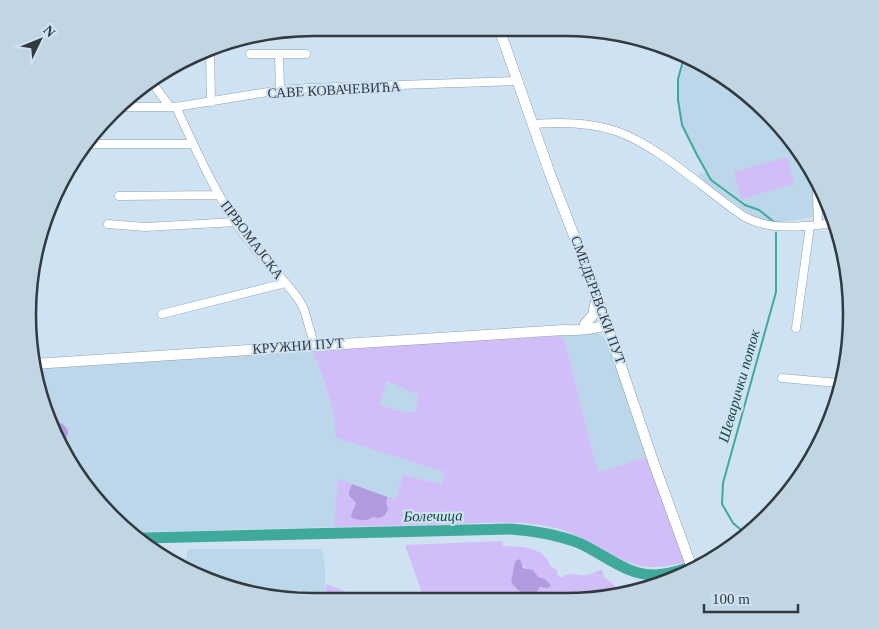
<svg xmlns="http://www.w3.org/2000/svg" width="879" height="629" font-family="Georgia,serif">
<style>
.built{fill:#bcd6ea}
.green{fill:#d1bdf8;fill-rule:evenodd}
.forest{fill:#b39bdf}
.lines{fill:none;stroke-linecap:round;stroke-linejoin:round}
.stream{stroke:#3faa9b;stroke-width:2}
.river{stroke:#3faa9b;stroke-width:11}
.minor-casing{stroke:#8fa1af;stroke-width:9}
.major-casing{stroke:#8fa1af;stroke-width:11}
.minor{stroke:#fff;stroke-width:8}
.major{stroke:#fff;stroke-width:10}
.labels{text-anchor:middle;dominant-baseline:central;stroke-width:4.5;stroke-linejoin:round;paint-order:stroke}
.street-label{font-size:14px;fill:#323a40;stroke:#cfe2f1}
.water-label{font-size:15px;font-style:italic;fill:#194841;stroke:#cfe2f1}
.rim{fill:none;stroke:#323a40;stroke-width:2.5}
</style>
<rect width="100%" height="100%" fill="#cfe2f1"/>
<path class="built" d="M 684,57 L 708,66 L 780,125 L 817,190 L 818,216 L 779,223 L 751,215 L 696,176 L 706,172 L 682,125 L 678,100 L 678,79 Z
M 587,332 L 597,333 L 606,339 L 647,457 L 599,472 L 594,458 L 565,341 L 559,336 Z
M 313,350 L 328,396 L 336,428 L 336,438 L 445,472 L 442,484 L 403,475 L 396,499 L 339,480 L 334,527 L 136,532 L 99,504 L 62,446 L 68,436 L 66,426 L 61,423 L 54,410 L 45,409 L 35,369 Z
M 387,381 L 419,395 L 416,413 L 406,412 L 379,405 Z
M 188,549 L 322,549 L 325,568 L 325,593 L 321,601 L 296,601 L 187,572 L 184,569 Z"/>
<path class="green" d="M 787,157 L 794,184 L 741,199 L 734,172 Z
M 559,336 L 565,341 L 594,458 L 599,472 L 647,457 L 685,562 C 627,579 613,548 565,531 C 529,519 489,523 452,524 C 413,525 374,526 334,527 L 338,479 L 352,484 C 347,495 348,495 356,503 L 353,509 L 386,501 L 388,497 L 396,499 L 403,475 L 442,484 L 445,472 L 336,438 C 335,408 322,378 313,350 ZM 387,381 L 418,395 L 416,412 L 406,412 L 379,405 Z
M 45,409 L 54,410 L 61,423 L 58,424 L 54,427 L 53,430 L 49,425 Z
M 502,541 L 503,546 C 520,547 545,546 550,566 L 557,570 L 557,574 L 561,578 C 572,570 576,577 586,575 C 591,574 597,571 602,569 L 604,577 L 622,591 L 626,592 L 602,599 L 413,600 L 416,599 L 421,590 L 405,545 ZM 515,561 C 524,568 531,568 538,577 L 535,593 C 523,596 518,591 511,582 Z
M 326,584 L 360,597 L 360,601 L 321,601 L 325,593 Z"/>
<path class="forest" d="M 61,423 C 72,430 68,437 62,446 L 53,430 L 53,427 L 58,424 Z
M 352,484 L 388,497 L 386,501 L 388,510 L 384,516 L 379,518 L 372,517 C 367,522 359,520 352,518 L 351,515 L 356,503 C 348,495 347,496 352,484 Z
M 520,559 L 523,568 L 533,570 L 538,577 L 545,579 L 551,585 L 548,588 L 540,587 L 535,594 C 523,596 518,591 511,582 L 515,561 Z"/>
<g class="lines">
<path class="stream" d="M 684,57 L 678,79 L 678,100 L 682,125 L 697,155 L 711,180 L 745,205 L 759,210 L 774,222
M 747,535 L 733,523 L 722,504 L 723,483 L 776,292 L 776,233
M 159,550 L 160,550
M 677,572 L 678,576"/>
<path class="river" d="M 144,538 L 511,529 C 535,531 556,534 579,543 C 604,554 627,576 656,575 C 676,574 693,565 711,559"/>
<g class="minor-casing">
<path id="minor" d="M 210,51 L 211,102
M 250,54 L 306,54
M 279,54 L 280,90
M 150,80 L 170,107
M 120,107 L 176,107 L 280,90 L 310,88 L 518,81
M 176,107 C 196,150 215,193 242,232 C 259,256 282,276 299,300 L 304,309 L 314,344
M 533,124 C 561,122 589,122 616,131 C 659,146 705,190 743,216 C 771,232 806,226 836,223
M 86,144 L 193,144
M 817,190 L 818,225
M 119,196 L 218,195
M 108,224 L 145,227 L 236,222
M 162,314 L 285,283
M 796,328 L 810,226
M 782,378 L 838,383"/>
</g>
<g class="major-casing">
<path id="major" d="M 500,31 L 550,174 L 597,295 L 653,461 L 693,571
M 585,324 L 593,315 L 597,296
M 33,364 C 210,353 387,340 564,330 C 579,331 593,329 608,325"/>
</g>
<use href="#minor" class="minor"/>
<use href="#major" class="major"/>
</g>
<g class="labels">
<g class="street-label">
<text transform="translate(334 90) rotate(-3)">САВЕ КОВАЧЕВИЋА</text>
<text transform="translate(252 240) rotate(53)">ПРВОМАЈСКА</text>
<text transform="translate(598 300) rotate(70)">СМЕДЕРЕВСКИ ПУТ</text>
<text transform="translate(298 346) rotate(-4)">КРУЖНИ ПУТ</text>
</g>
<g class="water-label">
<text transform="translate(739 386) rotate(-74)">Шеварички поток</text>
<text transform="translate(433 516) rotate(-1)">Болечица</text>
</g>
</g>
<path d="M0 0H879V629H0ZM314 36H565A278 278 0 0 1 843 314V315A278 278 0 0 1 565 593H314A278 278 0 0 1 36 315V314A278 278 0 0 1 314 36Z" fill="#c2d5e3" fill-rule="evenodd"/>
<path class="rim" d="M314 36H565A278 278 0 0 1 843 314V315A278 278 0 0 1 565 593H314A278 278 0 0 1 36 315V314A278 278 0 0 1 314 36Z"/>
<g transform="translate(40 40) rotate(47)" stroke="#cfe2f1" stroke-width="4" paint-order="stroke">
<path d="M0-4L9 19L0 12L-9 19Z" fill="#323a40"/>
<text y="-8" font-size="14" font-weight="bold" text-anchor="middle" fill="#323a40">N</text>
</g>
<path d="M704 604v8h94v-8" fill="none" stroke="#323a40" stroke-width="2.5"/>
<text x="712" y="604" font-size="15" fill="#323a40" stroke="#cfe2f1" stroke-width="4" paint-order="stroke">100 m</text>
</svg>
